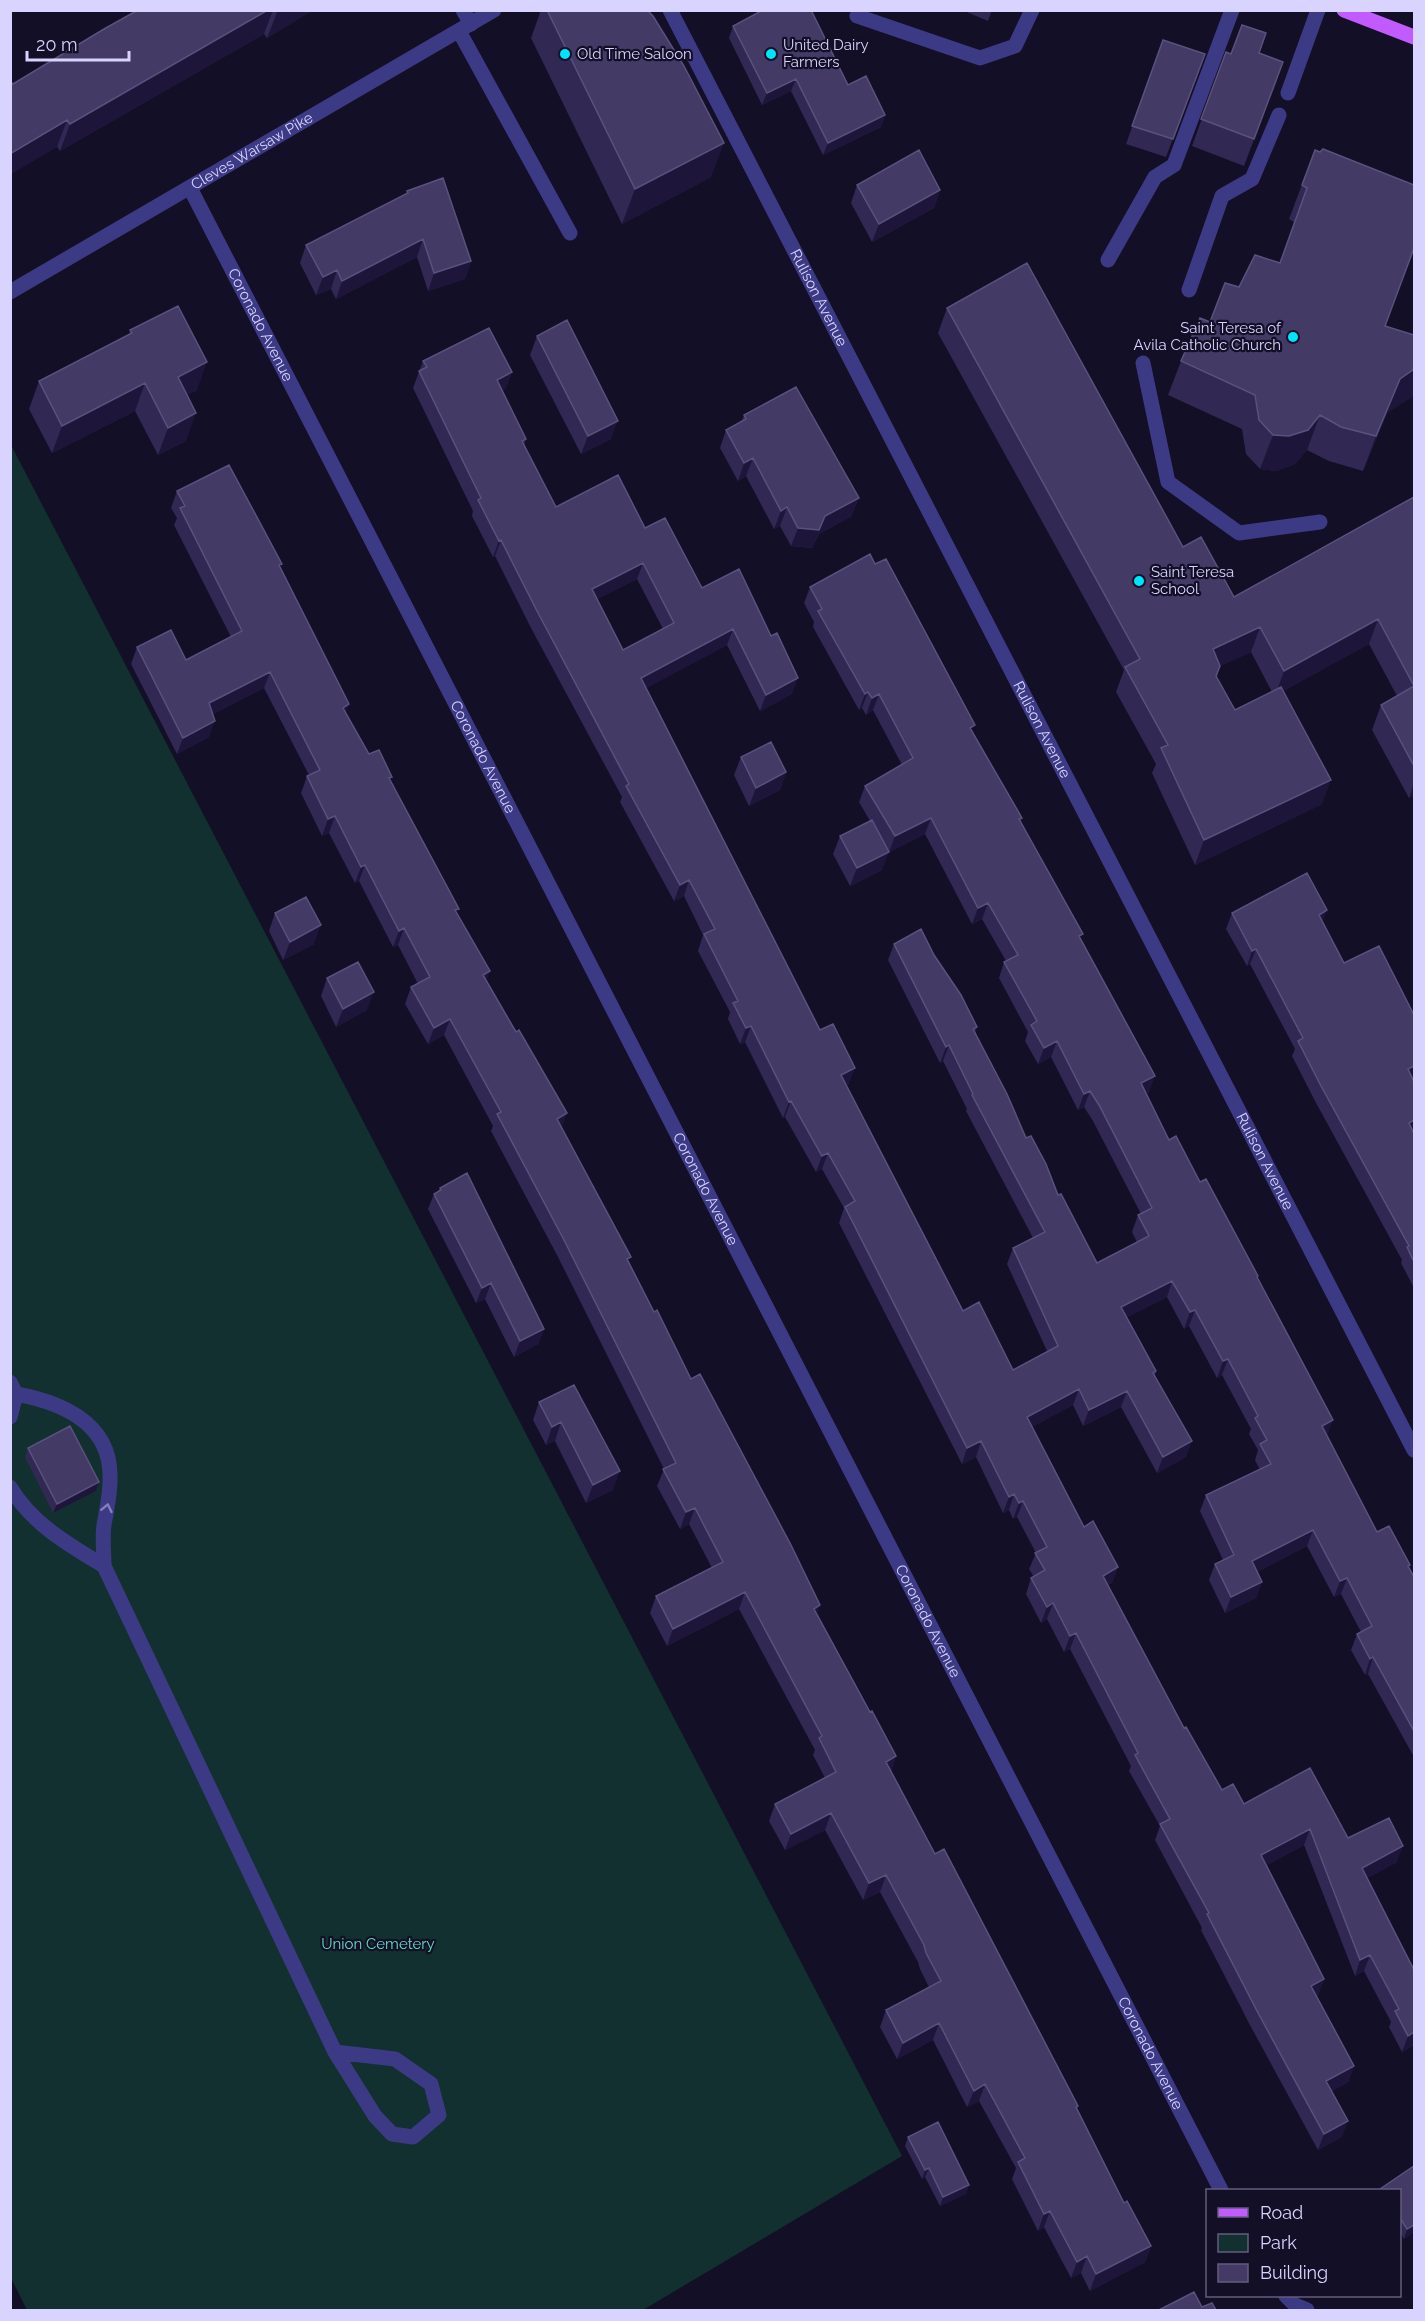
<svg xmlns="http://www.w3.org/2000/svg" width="1425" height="2321" font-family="Raleway,sans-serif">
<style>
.green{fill:#12302f}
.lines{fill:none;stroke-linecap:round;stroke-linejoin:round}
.service{stroke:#3d3a85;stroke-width:15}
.minor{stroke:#3d3a85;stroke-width:15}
.tertiary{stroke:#3d3a85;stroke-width:15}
.primary{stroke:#c25bff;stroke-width:15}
.wall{fill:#312854;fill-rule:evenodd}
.shaded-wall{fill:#1d163a}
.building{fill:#433a66;stroke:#5a527e;stroke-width:1.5;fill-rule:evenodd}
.oneway{stroke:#837fbc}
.poi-dot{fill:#00e5ff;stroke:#130f26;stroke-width:2}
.labels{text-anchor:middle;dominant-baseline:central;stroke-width:4.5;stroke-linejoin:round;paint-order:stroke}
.poi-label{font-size:15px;fill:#d9d4ff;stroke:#130f26;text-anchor:start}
.street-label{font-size:15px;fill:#d9d4ff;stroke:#130f26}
.park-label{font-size:15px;fill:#5fe0c0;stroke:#130f26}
</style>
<rect width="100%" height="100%" fill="#130f26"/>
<path class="green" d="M 10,443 L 902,2156 L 643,2310 L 27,2310 L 11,2278 Z"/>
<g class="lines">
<path class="service" d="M 463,10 L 471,24
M 857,16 L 980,58 L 1015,46 L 1032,10
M 459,31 L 570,233
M 1288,93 L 1318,10
M 1108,260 L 1155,177 L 1174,165 L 1232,10
M 1189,290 L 1222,196 L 1252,179 L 1279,115
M 1143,363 L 1168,482 L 1239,533 L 1320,522
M 10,1382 L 16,1394 L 10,1417
M 16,1394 C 60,1402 109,1422 110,1474 C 111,1492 107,1507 104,1525 C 102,1538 104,1553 104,1566 L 335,2052 L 375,2116 L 392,2134 L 413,2137 L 439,2115 L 431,2084 L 395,2059 L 335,2052
M 10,1487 C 32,1524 69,1545 104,1566"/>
<g class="minor">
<path id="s1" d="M 670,10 L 1414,1450"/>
<path id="s2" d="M 190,188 L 1221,2190"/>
<path d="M 1286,2296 L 1295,2305 L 1307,2310"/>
</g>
<path class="tertiary" id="s3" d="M 10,292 L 494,10"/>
<path class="primary" d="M 1344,10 L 1414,37"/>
</g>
<path class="wall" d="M 138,10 L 313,10 L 267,38 L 264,34 L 60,151 L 13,84 Z
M 541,10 L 647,10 L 711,177 L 622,224 L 531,38 Z
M 962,10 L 992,10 L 988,21 Z
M 733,26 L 885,115 L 881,127 L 823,155 L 791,91 L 762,105 L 729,38 Z
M 1163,40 L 1205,54 L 1166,157 L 1126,144 Z
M 1226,52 L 1231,54 L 1259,53 L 1283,62 L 1244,166 L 1192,146 Z
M 1315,150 L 1385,326 L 1387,413 L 1363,471 L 1329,461 L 1307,450 L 1295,464 L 1276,471 L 1260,469 L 1246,454 L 1242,429 L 1168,395 L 1181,361 L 1210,322 L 1239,287 L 1280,263 L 1294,222 L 1289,219 Z
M 857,185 L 940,190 L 934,208 L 872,242 L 851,203 Z
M 407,191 L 471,261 L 465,279 L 428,291 L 417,257 L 336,299 L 331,289 L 316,295 L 300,263 L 306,245 L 405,195 Z
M 947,308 L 1234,597 L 1414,497 L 1414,795 L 1409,798 L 1372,730 L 1381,705 L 1397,696 L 1369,644 L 1283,691 L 1322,804 L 1195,865 L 1152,773 L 1156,764 L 1116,692 L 1124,670 L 938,333 ZM 1251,652 L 1272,692 L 1235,710 L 1217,677 L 1220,666 Z
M 130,330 L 197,390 L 187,395 L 186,441 L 158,455 L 135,411 L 52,453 L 29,409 L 39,381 L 129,335 Z
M 537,336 L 611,439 L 581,454 L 530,355 Z
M 423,361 L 512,372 L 506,388 L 502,390 L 526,439 L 524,445 L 556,507 L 645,528 L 702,588 L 792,694 L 760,711 L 727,645 L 646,688 L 820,1030 L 849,1084 L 846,1086 L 963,1311 L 1013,1370 L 1047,1351 L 1007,1264 L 1013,1248 L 1033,1238 L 966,1111 L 967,1109 L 943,1061 L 940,1063 L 888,960 L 894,944 L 934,955 L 977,1027 L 975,1032 L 1026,1138 L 1097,1263 L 1137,1242 L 1132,1232 L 1138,1215 L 1141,1214 L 1093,1121 L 1084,1107 L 1078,1110 L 1051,1057 L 1038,1064 L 1025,1041 L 1028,1032 L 999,978 L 1004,962 L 1006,961 L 982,919 L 972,924 L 925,834 L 889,852 L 884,843 L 882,870 L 850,886 L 833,854 L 840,836 L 870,821 L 859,802 L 865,786 L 902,765 L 873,710 L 866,715 L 862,708 L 859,710 L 813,627 L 814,622 L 804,603 L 810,587 L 972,732 L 1022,818 L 1021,821 L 1081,940 L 1149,1092 L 1146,1094 L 1169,1140 L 1200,1182 L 1257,1278 L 1327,1436 L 1377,1532 L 1409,1568 L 1414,1577 L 1414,1757 L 1368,1674 L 1365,1675 L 1351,1650 L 1357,1634 L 1361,1632 L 1341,1594 L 1334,1597 L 1307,1546 L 1257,1572 L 1262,1582 L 1256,1598 L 1225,1613 L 1209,1580 L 1215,1564 L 1223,1560 L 1200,1511 L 1206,1495 L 1260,1470 L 1255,1460 L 1258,1450 L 1249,1434 L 1251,1429 L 1222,1375 L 1217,1378 L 1189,1326 L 1184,1329 L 1167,1297 L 1127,1317 L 1156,1371 L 1155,1375 L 1186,1457 L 1157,1473 L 1121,1407 L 1083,1426 L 1073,1405 L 1032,1427 L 1084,1527 L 1118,1567 L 1112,1583 L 1108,1585 L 1184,1728 L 1222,1790 L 1244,1804 L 1348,1838 L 1397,1862 L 1367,1878 L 1414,2045 L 1402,2052 L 1389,2027 L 1391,2022 L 1364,1971 L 1355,1976 L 1304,1845 L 1267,1865 L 1324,1979 L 1318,1995 L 1316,1996 L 1354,2066 L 1348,2082 L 1332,2091 L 1342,2137 L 1318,2150 L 1251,2027 L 1201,1930 L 1202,1928 L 1155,1840 L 1160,1826 L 1129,1771 L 1131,1766 L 1070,1649 L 1064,1652 L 1047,1619 L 1041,1623 L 1026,1594 L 1031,1578 L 1034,1577 L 1029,1569 L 1036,1553 L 1017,1517 L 1013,1519 L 1009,1510 L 1003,1513 L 976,1457 L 962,1464 L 839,1223 L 844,1208 L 822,1169 L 816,1172 L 785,1117 L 783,1118 L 745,1042 L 740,1044 L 728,1019 L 730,1012 L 698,951 L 703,935 L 684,896 L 674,901 L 620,802 L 622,797 L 531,628 L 495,556 L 493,557 L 472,516 L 473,511 L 413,388 ZM 637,579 L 663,629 L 623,650 L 597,599 Z
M 744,415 L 852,516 L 819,534 L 812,548 L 791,546 L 780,526 L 774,529 L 746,476 L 738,481 L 720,448 L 726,430 L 741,422 Z
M 177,491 L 280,568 L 346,713 L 369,754 L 391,781 L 457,913 L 487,981 L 561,1127 L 654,1312 L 691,1379 L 870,1712 L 896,1756 L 891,1771 L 935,1854 L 1078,2106 L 1077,2109 L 1124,2203 L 1151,2246 L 1145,2262 L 1090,2291 L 1081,2273 L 1071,2278 L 1044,2227 L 1038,2231 L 1012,2179 L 1016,2168 L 979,2101 L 967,2107 L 933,2040 L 897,2059 L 880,2027 L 886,2010 L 929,1987 L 920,1969 L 918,1962 L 880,1892 L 863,1900 L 825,1830 L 785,1850 L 769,1821 L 775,1804 L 825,1778 L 813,1755 L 815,1750 L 739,1609 L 667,1646 L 650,1613 L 656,1596 L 712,1568 L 689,1524 L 680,1529 L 657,1486 L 664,1469 L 558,1257 L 491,1131 L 493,1126 L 444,1035 L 428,1044 L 405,1004 L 411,987 L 418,984 L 398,945 L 393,947 L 359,881 L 355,883 L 329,833 L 322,836 L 301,793 L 307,776 L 309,775 L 264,688 L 213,714 L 209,737 L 177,754 L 131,664 L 137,647 L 186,660 L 231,637 L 174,525 L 177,518 L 171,508 Z
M 741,757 L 786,772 L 780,790 L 749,806 L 734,775 Z
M 1327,910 L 1322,922 L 1344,963 L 1413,1013 L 1414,1288 L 1401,1263 L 1402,1260 L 1315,1101 L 1292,1056 L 1295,1049 L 1250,964 L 1247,966 L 1226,929 L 1232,913 Z
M 275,913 L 314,944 L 283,960 L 269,931 Z
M 327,978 L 367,1010 L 336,1027 L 321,996 Z
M 440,1188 L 544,1329 L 538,1344 L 514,1357 L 485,1299 L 476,1303 L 428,1209 L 434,1194 L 438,1191 Z
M 574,1385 L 613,1490 L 586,1503 L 555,1441 L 546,1445 L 533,1420 L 539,1402 Z
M 28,1448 L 99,1482 L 96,1491 L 53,1513 L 25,1457 Z
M 908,2137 L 969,2185 L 966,2194 L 940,2206 L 925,2177 L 922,2179 L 905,2146 Z
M 1414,2166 L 1414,2232 L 1404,2239 L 1400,2232 L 1400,2190 L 1380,2190 L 1380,2189 Z"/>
<path class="shaded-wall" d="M 268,10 L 273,10 L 264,34 L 60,151 L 70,124 Z
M 278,10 L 313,10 L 267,38 Z
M 796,79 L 791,91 L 762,105 L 767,93 Z
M 885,115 L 881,127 L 823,155 L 828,143 Z
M 67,120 L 57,147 L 10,175 L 10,154 Z
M 724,143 L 711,177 L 622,224 L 635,189 Z
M 940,190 L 934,208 L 872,242 L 879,224 Z
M 423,239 L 417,257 L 336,299 L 342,281 Z
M 1414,248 L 1414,250 L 1372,360 Z
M 471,261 L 465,279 L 428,291 L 434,273 Z
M 337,270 L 331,289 L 316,295 L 323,277 Z
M 207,362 L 197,390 L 168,405 L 178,377 Z
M 1414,369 L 1414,396 L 1387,413 L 1363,471 L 1376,436 L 1400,379 Z
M 512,372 L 506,388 L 491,396 L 497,380 Z
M 145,383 L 135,411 L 52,453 L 62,426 Z
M 196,413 L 186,441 L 158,455 L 168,428 Z
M 1320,415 L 1307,450 L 1295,464 L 1276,471 L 1260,469 L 1273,435 Z
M 618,421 L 611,439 L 581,454 L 588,436 Z
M 753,458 L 746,476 L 738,481 L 744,463 Z
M 859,498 L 852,516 L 819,534 L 812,548 L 791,546 L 798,528 L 825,516 Z
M 787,507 L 780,526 L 774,529 L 781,511 Z
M 501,540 L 495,556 L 493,557 L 499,541 Z
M 643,563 L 637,579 L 586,605 L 592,589 Z
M 1378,619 L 1369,644 L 1275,696 L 1284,671 Z
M 1260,627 L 1251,652 L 1204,674 L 1213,649 Z
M 733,629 L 727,645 L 635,694 L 641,678 Z
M 270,672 L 264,688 L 203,719 L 209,703 Z
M 798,678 L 792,694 L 760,711 L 766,695 Z
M 868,692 L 862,708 L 859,710 L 865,694 Z
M 879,694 L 873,710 L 866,715 L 872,698 Z
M 349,704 L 343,721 L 343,708 Z
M 215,721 L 209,737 L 177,754 L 183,738 Z
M 786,772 L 780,790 L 749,806 L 756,788 Z
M 1331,780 L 1322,804 L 1195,865 L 1204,840 Z
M 1414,783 L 1414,795 L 1409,798 Z
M 335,816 L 329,833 L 322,836 L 328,819 Z
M 931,818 L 925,834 L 889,852 L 895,836 Z
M 889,852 L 882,870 L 850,886 L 857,868 Z
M 365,865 L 359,881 L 355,883 L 361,867 Z
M 689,880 L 684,896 L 674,901 L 680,885 Z
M 988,903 L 982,919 L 972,924 L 978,908 Z
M 1327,910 L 1321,926 L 1319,915 Z
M 321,925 L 314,944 L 283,960 L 290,942 Z
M 404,928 L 398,945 L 393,947 L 399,931 Z
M 1256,949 L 1250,964 L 1247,966 L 1252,951 Z
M 490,971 L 484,988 L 483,975 Z
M 374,992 L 367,1010 L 336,1027 L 343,1009 Z
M 450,1019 L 444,1035 L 428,1044 L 434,1028 Z
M 751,1026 L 745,1042 L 740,1044 L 746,1028 Z
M 1057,1041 L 1051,1057 L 1038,1064 L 1044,1048 Z
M 949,1045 L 943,1061 L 940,1063 L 946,1047 Z
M 1414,1066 L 1414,1078 L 1402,1085 L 1408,1069 Z
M 855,1068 L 849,1084 L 835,1092 L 841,1075 Z
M 1155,1076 L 1149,1092 L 1135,1100 L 1141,1083 Z
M 1090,1091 L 1084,1107 L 1078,1110 L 1084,1094 Z
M 791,1101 L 785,1117 L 783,1118 L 789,1102 Z
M 567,1113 L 561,1130 L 557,1119 Z
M 1414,1120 L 1414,1133 L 1403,1139 L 1409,1123 Z
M 828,1153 L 822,1169 L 816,1172 L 822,1156 Z
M 1172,1281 L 1167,1297 L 1115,1323 L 1121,1307 Z
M 491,1283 L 485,1299 L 476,1303 L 482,1288 Z
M 1195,1310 L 1189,1326 L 1184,1329 L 1190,1312 Z
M 544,1329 L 538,1344 L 514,1357 L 520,1341 Z
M 1228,1359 L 1222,1375 L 1217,1378 L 1223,1361 Z
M 1079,1389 L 1073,1405 L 1021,1433 L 1027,1417 Z
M 1127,1391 L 1121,1407 L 1083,1426 L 1089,1410 Z
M 1333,1420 L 1327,1436 L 1322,1426 Z
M 561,1422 L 555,1441 L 546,1445 L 552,1427 Z
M 981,1441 L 976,1457 L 962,1464 L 967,1448 Z
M 1192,1441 L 1186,1457 L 1157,1473 L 1163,1457 Z
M 620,1471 L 613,1490 L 586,1503 L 593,1485 Z
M 99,1482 L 96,1491 L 53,1513 L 57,1504 Z
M 1014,1494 L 1009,1510 L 1003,1513 L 1009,1497 Z
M 1023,1501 L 1017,1517 L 1013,1519 L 1019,1503 Z
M 695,1508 L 689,1524 L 680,1529 L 686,1512 Z
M 1313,1530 L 1307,1546 L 1246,1578 L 1252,1561 Z
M 1118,1567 L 1112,1583 L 1097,1592 L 1103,1576 Z
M 1347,1578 L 1341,1594 L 1334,1597 L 1340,1581 Z
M 1262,1582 L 1256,1598 L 1225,1613 L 1231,1597 Z
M 745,1592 L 739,1609 L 667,1646 L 673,1629 Z
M 1053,1603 L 1047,1619 L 1041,1623 L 1047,1607 Z
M 820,1605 L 814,1622 L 814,1609 Z
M 1076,1633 L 1070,1649 L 1064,1652 L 1070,1636 Z
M 1373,1657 L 1368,1674 L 1365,1675 L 1370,1659 Z
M 896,1756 L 890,1773 L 886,1762 Z
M 831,1813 L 825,1830 L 785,1850 L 791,1834 Z
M 1310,1829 L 1304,1845 L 1256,1871 L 1261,1855 Z
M 1403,1846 L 1397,1862 L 1356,1884 L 1362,1868 Z
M 886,1875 L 880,1892 L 863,1900 L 869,1883 Z
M 1370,1955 L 1364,1971 L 1355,1976 L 1360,1960 Z
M 1324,1979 L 1318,1995 L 1305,2002 L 1311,1986 Z
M 939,2023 L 933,2040 L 897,2059 L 903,2043 Z
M 1414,2032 L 1414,2045 L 1402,2052 L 1408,2036 Z
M 1354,2066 L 1348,2082 L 1321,2097 L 1326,2081 Z
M 985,2084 L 979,2101 L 967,2107 L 974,2091 Z
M 1348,2121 L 1342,2137 L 1318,2150 L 1324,2134 Z
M 929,2168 L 925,2177 L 922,2179 L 925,2170 Z
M 969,2185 L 966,2194 L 940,2206 L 943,2197 Z
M 1050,2211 L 1044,2227 L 1038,2231 L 1044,2214 Z
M 1414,2225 L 1414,2232 L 1404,2239 L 1407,2229 Z
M 1151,2246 L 1145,2262 L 1090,2291 L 1096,2274 Z
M 1087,2256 L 1081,2273 L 1071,2278 L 1077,2262 Z"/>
<path class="building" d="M 138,10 L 268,10 L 70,124 L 67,120 L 10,154 L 10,81 L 13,84 L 104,29 Z
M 547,10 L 647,10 L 653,16 L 684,66 L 724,143 L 635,189 Z
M 763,10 L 811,10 L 848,85 L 866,76 L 885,115 L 828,143 L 796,79 L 767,93 L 733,26 Z
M 1242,25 L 1266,33 L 1259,53 L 1283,62 L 1254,139 L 1201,119 L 1226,52 L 1231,54 Z
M 1163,40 L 1205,54 L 1173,139 L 1132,126 Z
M 1323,149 L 1414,185 L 1414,248 L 1385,326 L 1414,335 L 1414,369 L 1400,379 L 1376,436 L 1341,427 L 1320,415 L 1308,430 L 1289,436 L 1273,435 L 1259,420 L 1255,395 L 1181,361 L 1200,318 L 1210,322 L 1225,283 L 1239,287 L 1255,255 L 1280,263 L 1307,188 L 1302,185 L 1315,150 L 1320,152 Z
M 919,150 L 940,190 L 879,224 L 857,185 Z
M 443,178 L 471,261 L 434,273 L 423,239 L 342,281 L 337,270 L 323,277 L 306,245 L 408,193 L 407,191 Z
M 1027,263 L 1183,547 L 1201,537 L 1234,597 L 1414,497 L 1414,686 L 1378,619 L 1284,671 L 1260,627 L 1213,649 L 1220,666 L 1216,676 L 1235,710 L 1281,687 L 1331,780 L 1204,840 L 1161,748 L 1168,745 L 1125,667 L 1140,659 L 947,308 Z
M 178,306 L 207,362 L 178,377 L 196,413 L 168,428 L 145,383 L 62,426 L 39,381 L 132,333 L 130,330 Z
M 567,320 L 618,421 L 588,436 L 537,336 Z
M 489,328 L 512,372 L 497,380 L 526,439 L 522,441 L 556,507 L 618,475 L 645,528 L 665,518 L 702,588 L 739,569 L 771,636 L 777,633 L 798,678 L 766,695 L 733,629 L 641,678 L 820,1030 L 833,1024 L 855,1068 L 841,1075 L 963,1311 L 979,1302 L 1013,1370 L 1058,1346 L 1013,1248 L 1045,1232 L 972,1095 L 973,1094 L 949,1045 L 946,1047 L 894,944 L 921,929 L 934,955 L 961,995 L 977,1027 L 973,1029 L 1007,1094 L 1026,1138 L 1031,1136 L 1046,1164 L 1058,1195 L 1061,1194 L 1097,1263 L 1149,1236 L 1138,1215 L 1152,1208 L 1099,1105 L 1090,1091 L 1084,1094 L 1057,1041 L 1044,1048 L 1031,1025 L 1037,1021 L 1004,962 L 1018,955 L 988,903 L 978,908 L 931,818 L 895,836 L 865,786 L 913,758 L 879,694 L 872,698 L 868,692 L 865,694 L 818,611 L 822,609 L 810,587 L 870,554 L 875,564 L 886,559 L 975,725 L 970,728 L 1022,818 L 1019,819 L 1083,934 L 1079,936 L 1155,1076 L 1141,1083 L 1169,1140 L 1176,1136 L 1200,1182 L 1206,1179 L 1258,1276 L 1257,1277 L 1333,1420 L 1322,1426 L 1377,1532 L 1389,1526 L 1410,1565 L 1408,1566 L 1414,1577 L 1414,1731 L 1373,1657 L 1370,1659 L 1357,1634 L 1372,1626 L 1347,1578 L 1340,1581 L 1313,1530 L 1252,1561 L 1262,1582 L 1231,1597 L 1215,1564 L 1234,1555 L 1206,1495 L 1271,1464 L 1260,1444 L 1267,1440 L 1255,1418 L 1258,1416 L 1228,1359 L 1223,1361 L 1195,1310 L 1190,1312 L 1172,1281 L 1121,1307 L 1156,1371 L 1153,1373 L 1192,1441 L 1163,1457 L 1127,1391 L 1089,1410 L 1079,1389 L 1027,1417 L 1084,1527 L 1093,1521 L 1118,1567 L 1103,1576 L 1184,1728 L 1186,1727 L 1222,1790 L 1233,1784 L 1244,1804 L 1310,1768 L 1348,1838 L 1389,1818 L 1403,1846 L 1362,1868 L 1414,1970 L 1414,2032 L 1408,2036 L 1395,2011 L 1399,2009 L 1370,1955 L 1360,1960 L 1310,1829 L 1261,1855 L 1324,1979 L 1311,1986 L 1354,2066 L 1326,2081 L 1348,2121 L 1324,2134 L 1257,2011 L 1207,1914 L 1209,1913 L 1160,1824 L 1170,1819 L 1135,1755 L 1138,1753 L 1076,1633 L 1070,1636 L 1053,1603 L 1047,1607 L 1031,1578 L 1045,1570 L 1035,1553 L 1047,1547 L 1023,1501 L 1019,1503 L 1014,1494 L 1009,1497 L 981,1441 L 967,1448 L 845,1207 L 855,1201 L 828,1153 L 822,1156 L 791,1101 L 789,1102 L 751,1026 L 746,1028 L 733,1003 L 738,1001 L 704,934 L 715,929 L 689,880 L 680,885 L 626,786 L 629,784 L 537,611 L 501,540 L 499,541 L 478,500 L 481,498 L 419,371 L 427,367 L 423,361 ZM 643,563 L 674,623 L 623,650 L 592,589 Z
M 796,387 L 859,498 L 825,516 L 819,530 L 798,528 L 787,507 L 781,511 L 753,458 L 744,463 L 726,430 L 746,419 L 744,415 Z
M 229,465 L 282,564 L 279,565 L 349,704 L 343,708 L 369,754 L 379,750 L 392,777 L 389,778 L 459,909 L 455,910 L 490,971 L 483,975 L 516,1032 L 519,1030 L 567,1113 L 557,1119 L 631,1257 L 627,1259 L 654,1312 L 657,1310 L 691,1379 L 700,1374 L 791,1545 L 820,1605 L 814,1609 L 870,1712 L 872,1711 L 896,1756 L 886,1762 L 935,1854 L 944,1849 L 1078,2106 L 1076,2107 L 1124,2203 L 1127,2201 L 1151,2246 L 1096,2274 L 1087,2256 L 1077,2262 L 1050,2211 L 1044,2214 L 1018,2162 L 1025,2158 L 985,2084 L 974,2091 L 939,2023 L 903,2043 L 886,2010 L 941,1981 L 926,1953 L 924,1945 L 886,1875 L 869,1883 L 831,1813 L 791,1834 L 775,1804 L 836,1772 L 819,1738 L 822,1736 L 745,1592 L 673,1629 L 656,1596 L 723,1562 L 695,1508 L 686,1512 L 663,1469 L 676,1463 L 564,1240 L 497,1114 L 501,1112 L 450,1019 L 434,1028 L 411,987 L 430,977 L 404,928 L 399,931 L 365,865 L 361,867 L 335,816 L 328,819 L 307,776 L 320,770 L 270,672 L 209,703 L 215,721 L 183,738 L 137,647 L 171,630 L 186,660 L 242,631 L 180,508 L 185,506 L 177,491 Z
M 1414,686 L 1414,766 L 1381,705 Z
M 771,742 L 786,772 L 756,788 L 741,757 Z
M 872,820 L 889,852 L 857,868 L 840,836 Z
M 1307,873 L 1327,910 L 1319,915 L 1344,963 L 1379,946 L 1413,1013 L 1414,1013 L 1414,1066 L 1408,1069 L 1414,1082 L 1414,1120 L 1409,1123 L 1414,1134 L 1414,1262 L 1407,1247 L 1409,1246 L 1321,1086 L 1298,1041 L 1303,1038 L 1256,949 L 1252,951 L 1232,913 Z
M 306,897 L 321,925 L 290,942 L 275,913 Z
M 358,962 L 374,992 L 343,1009 L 327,978 Z
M 467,1173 L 544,1329 L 520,1341 L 491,1283 L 482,1288 L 434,1194 L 441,1190 L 440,1188 Z
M 574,1385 L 620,1471 L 593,1485 L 561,1422 L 552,1427 L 539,1402 Z
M 70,1426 L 99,1482 L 57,1504 L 28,1448 Z
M 938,2122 L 969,2185 L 943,2197 L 929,2168 L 925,2170 L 908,2137 Z
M 1414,2166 L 1414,2225 L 1407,2229 L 1400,2218 L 1400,2190 L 1381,2190 L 1380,2189 Z
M 1194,2292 L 1202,2307 L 1212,2303 L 1216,2310 L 1159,2310 Z"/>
<defs><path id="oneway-chevron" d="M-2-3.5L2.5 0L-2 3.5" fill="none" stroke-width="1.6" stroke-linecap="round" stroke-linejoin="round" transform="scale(1.5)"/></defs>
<use class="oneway" href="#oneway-chevron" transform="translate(107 1508) rotate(-78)"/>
<g class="poi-dot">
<circle cx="565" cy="54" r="6"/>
<circle cx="771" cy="54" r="6"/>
<circle cx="1293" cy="337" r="6"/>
<circle cx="1139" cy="581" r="6"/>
</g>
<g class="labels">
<g class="poi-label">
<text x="783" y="45">United Dairy<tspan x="783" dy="17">Farmers</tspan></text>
<text x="577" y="54">Old Time Saloon</text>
<text x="1281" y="328" text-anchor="end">Saint Teresa of<tspan x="1281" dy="17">Avila Catholic Church</tspan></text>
<text x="1151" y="572">Saint Teresa<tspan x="1151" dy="17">School</tspan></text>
</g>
<g class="street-label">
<text stroke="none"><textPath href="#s3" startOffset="280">Cleves Warsaw Pike</textPath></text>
<text stroke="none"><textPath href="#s1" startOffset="324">Rulison Avenue</textPath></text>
<text stroke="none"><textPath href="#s2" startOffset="154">Coronado Avenue</textPath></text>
<text stroke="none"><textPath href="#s1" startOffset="810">Rulison Avenue</textPath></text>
<text stroke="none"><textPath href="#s2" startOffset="640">Coronado Avenue</textPath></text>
<text stroke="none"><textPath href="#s1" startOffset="1296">Rulison Avenue</textPath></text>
<text stroke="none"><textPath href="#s2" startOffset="1126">Coronado Avenue</textPath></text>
<text stroke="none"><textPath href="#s2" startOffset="1612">Coronado Avenue</textPath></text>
<text stroke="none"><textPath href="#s2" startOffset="2098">Coronado Avenue</textPath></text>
</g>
<g class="park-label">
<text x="378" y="1944">Union Cemetery</text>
</g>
</g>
<rect width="1425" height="2321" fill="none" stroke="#d9d4ff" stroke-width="24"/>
<rect x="1206" y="2189" width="195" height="108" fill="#130f26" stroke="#625e7d" stroke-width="1.5"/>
<rect x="1218" y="2208" width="30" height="9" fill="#c25bff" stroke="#625e7d" stroke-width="1.5"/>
<text x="1260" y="2219" font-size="18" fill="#d9d4ff">Road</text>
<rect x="1218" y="2234" width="30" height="18" fill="#12302f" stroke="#625e7d" stroke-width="1.5"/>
<text x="1260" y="2249" font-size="18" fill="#d9d4ff">Park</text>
<rect x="1218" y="2264" width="30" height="18" fill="#433a66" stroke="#625e7d" stroke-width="1.5"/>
<text x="1260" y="2279" font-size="18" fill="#d9d4ff">Building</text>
<path d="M27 51v9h102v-9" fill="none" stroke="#d9d4ff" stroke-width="3"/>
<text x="36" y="51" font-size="18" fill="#d9d4ff" stroke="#130f26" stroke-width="4.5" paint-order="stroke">20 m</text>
</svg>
